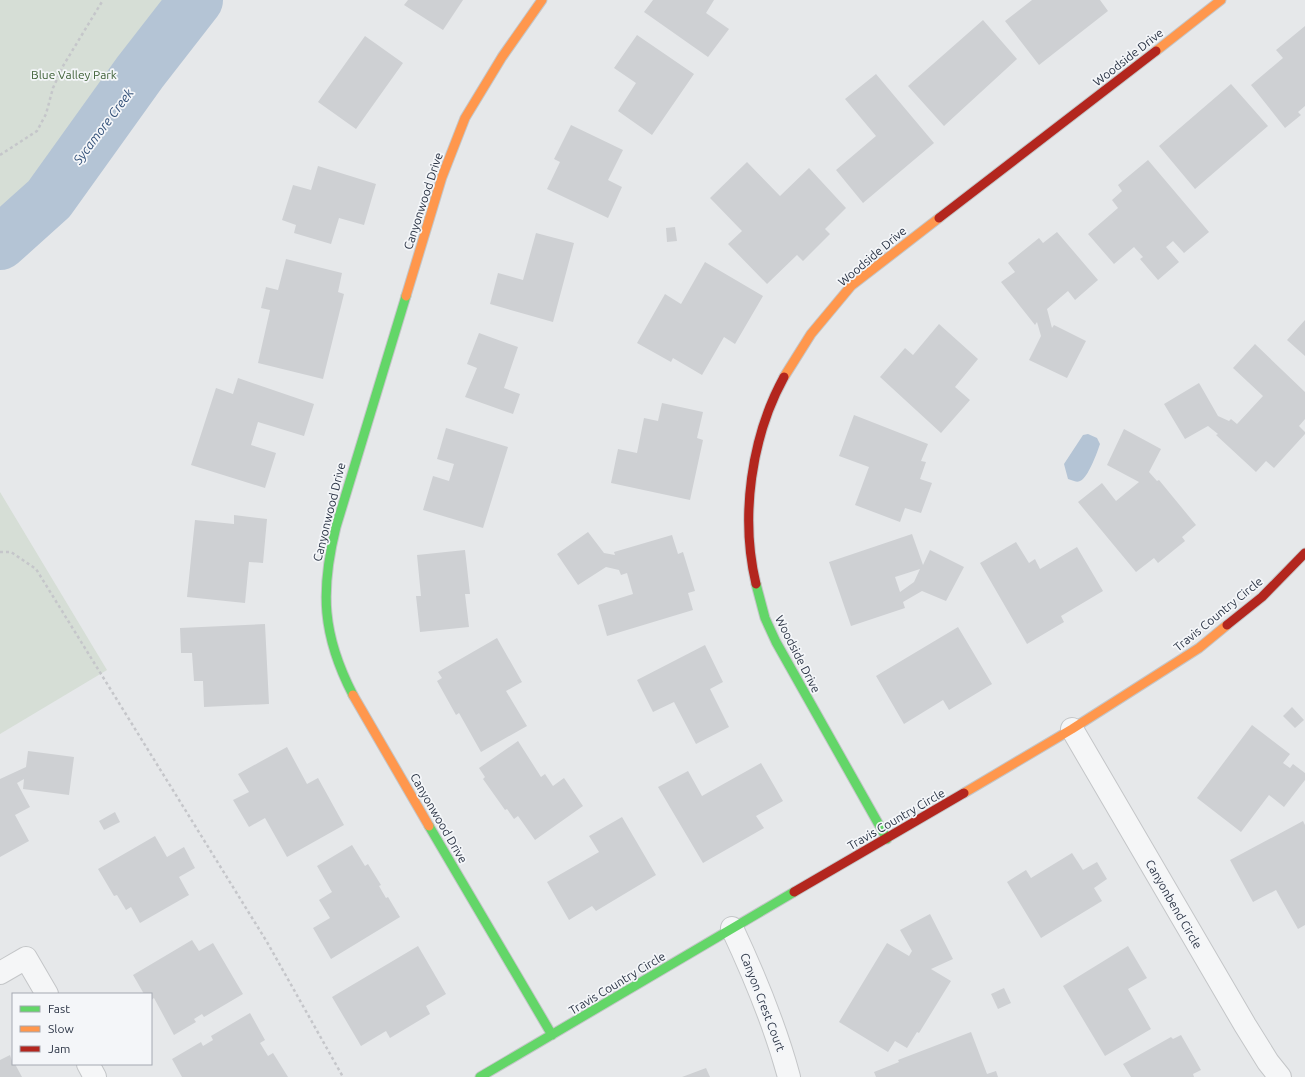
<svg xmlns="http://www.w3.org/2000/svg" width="1305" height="1077" font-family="Ubuntu,sans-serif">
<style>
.green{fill:#d6ded6}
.water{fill:#b4c4d5}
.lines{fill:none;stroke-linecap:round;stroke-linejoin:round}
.river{stroke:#b4c4d5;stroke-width:54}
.building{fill:#ced0d3;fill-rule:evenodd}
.street-casing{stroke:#c4c6c8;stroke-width:24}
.fast-casing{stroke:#c4c6c8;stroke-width:11}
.slow-casing{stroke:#c4c6c8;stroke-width:11}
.jam-casing{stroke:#c4c6c8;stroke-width:11}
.path{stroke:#c5c6ca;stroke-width:2.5;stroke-dasharray:3 3;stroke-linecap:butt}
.street{stroke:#f5f6f7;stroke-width:22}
.fast{stroke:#63d668;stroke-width:9}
.slow{stroke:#ff974d;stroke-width:9}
.jam{stroke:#b3261e;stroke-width:9}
.labels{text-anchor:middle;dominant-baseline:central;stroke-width:3.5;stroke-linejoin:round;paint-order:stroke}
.street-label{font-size:12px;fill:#2b3445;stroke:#f4f6f9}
.park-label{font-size:12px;fill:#3f6138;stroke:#f4f6f9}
.water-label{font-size:13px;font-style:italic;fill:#34527a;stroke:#f4f6f9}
</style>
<rect width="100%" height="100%" fill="#e6e8ea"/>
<path class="green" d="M 0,0 L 223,0 L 96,168 L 0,267 Z
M 0,492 L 107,670 L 0,734 Z"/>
<path class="water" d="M 1088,434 L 1097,438 L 1100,444 C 1097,453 1088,478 1080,481 C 1076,483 1072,480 1068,479 L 1064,464 L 1083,435 Z"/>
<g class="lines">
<path class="river" d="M 0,243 L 49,199 L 140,72 L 196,0"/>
</g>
<path class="building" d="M 408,0 L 463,0 L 443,30 L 404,5 Z
M 653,0 L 714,0 L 706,13 L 729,29 L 708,57 L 644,12 Z
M 1032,0 L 1100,0 L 1108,11 L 1039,65 L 1005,21 Z
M 983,20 L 1017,59 L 944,126 L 908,86 Z
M 1305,26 L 1305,106 L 1298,112 L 1301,115 L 1285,128 L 1251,85 L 1283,58 L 1276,50 Z
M 637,35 L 694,74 L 652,135 L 618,111 L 636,83 L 614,68 Z
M 365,36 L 403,63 L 356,129 L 318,102 Z
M 876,74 L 934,143 L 863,203 L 836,170 L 876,136 L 845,99 Z
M 1231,84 L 1268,126 L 1195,189 L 1159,146 Z
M 571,125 L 623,150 L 608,180 L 622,187 L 608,218 L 547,189 L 560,162 L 554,159 Z
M 1148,160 L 1209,232 L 1184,253 L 1173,241 L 1166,247 L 1179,262 L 1158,280 L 1140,259 L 1143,257 L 1134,247 L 1114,264 L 1088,234 L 1118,208 L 1112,200 L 1122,191 L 1118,185 Z
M 747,162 L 780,196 L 809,168 L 846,208 L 825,229 L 830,234 L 803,261 L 797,255 L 767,284 L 728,244 L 742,231 L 710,198 Z
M 318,166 L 376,184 L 364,225 L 339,218 L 331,244 L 294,233 L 296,225 L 282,220 L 293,185 L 311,190 Z
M 675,227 L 677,241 L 667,242 L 666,228 Z
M 1057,232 L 1098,280 L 1075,300 L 1068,291 L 1047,309 L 1052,328 L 1054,325 L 1086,341 L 1067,378 L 1029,360 L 1041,336 L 1037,322 L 1035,325 L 1001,282 L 1015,272 L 1008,263 L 1039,238 L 1043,243 Z
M 536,233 L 574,243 L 553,322 L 490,304 L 498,273 L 523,280 Z
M 286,259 L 342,273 L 338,292 L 344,294 L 323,379 L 258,363 L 270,310 L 261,308 L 266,287 L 278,290 Z
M 705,262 L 763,296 L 735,344 L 724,337 L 702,375 L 673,358 L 671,362 L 637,343 L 665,294 L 681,304 Z
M 1305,320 L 1305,356 L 1287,340 Z
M 939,324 L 978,359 L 955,387 L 970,400 L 941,433 L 880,377 L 905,348 L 913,355 Z
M 479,333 L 518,347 L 504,388 L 520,394 L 513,414 L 465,397 L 477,368 L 467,364 Z
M 1255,344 L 1305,392 L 1305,419 L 1299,426 L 1305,432 L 1305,434 L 1274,468 L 1266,461 L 1256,472 L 1216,435 L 1218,434 L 1208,426 L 1185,439 L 1164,404 L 1199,383 L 1218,416 L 1229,421 L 1231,419 L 1237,424 L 1263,396 L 1233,368 Z
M 238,378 L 314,404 L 304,436 L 258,422 L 251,445 L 276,453 L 265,488 L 191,465 L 216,388 L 233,394 Z
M 662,403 L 703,412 L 697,438 L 703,440 L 690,500 L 611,483 L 618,449 L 637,453 L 644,418 L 658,421 Z
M 854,415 L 928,444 L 921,461 L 926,462 L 920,479 L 932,483 L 921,513 L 905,508 L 900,522 L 855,505 L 869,467 L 839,456 Z
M 446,428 L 508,447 L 483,528 L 423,510 L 433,476 L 449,481 L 454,464 L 437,459 Z
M 1124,429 L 1161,449 L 1149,472 L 1157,481 L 1159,480 L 1196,525 L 1182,537 L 1185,541 L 1158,563 L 1154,558 L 1136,572 L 1078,502 L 1102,483 L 1116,501 L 1139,482 L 1107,465 Z
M 234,515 L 267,519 L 263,563 L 249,562 L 245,603 L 187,597 L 195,520 L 234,524 Z
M 588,532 L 604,553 L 615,555 L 614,552 L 672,535 L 678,554 L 683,552 L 695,591 L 688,593 L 693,610 L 607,636 L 598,605 L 633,594 L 627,573 L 621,575 L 619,570 L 606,567 L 578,585 L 557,554 Z
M 912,534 L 923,565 L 930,550 L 964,567 L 946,601 L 922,591 L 903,602 L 905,608 L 851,626 L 829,562 ZM 920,569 L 914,582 L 900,592 L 895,577 Z
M 1016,542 L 1029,563 L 1035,559 L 1040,569 L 1077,547 L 1103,591 L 1061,616 L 1064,622 L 1027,644 L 980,563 Z
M 465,550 L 470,594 L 465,594 L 469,627 L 420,632 L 416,596 L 421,596 L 417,555 Z
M 265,624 L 269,704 L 204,707 L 203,681 L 194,681 L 192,653 L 181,653 L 180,628 Z
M 958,627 L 992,684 L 949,710 L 943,700 L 904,724 L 876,676 Z
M 497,638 L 522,682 L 506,691 L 527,726 L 481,752 L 459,713 L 456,715 L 437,681 L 442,678 L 438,672 Z
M 705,645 L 723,682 L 710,689 L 729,727 L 696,744 L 674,702 L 653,712 L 637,680 Z
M 1292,707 L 1304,720 L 1295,728 L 1283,716 Z
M 1252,725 L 1290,754 L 1283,763 L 1290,768 L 1293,764 L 1305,773 L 1305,780 L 1284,807 L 1269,795 L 1241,832 L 1197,798 Z
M 518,741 L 541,777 L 545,774 L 553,786 L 564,778 L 583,806 L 535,840 L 518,816 L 514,819 L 507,809 L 505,810 L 483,779 L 485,777 L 479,768 Z
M 287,747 L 307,784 L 318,778 L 344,825 L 287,857 L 265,818 L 249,827 L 233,800 L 249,792 L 238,774 Z
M 28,751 L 74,757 L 69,795 L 23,789 L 24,779 L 17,783 L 30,807 L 15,815 L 29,841 L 0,857 L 0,779 L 26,767 Z
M 761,763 L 783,801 L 756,816 L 764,828 L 703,863 L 658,787 L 688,771 L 702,796 Z
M 115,812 L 120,822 L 104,830 L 99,821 Z
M 622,817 L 656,875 L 596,911 L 592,906 L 569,920 L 547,882 L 599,852 L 589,836 Z
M 1303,821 L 1305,825 L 1305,925 L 1298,929 L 1276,890 L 1253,902 L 1230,860 Z
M 155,836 L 167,857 L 184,847 L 195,868 L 179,877 L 189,895 L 140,923 L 131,907 L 126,910 L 117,895 L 114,896 L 98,869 Z
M 352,845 L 365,866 L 368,864 L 381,885 L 379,886 L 386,898 L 388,897 L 400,917 L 331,959 L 313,928 L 330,918 L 319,900 L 332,892 L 317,866 Z
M 1072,853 L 1083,870 L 1097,862 L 1107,879 L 1094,888 L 1102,901 L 1041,938 L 1007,882 L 1026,870 L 1031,878 Z
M 930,914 L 953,959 L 931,969 L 951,981 L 919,1033 L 917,1032 L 907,1048 L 895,1041 L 888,1052 L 839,1022 L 887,943 L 909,956 L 912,951 L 900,930 Z
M 192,940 L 199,951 L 213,943 L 243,994 L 204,1017 L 202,1014 L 194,1019 L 196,1022 L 174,1035 L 154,998 L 151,1000 L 151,994 L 144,994 L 133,975 Z
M 418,946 L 446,994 L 426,1006 L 430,1014 L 390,1038 L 386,1031 L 361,1046 L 332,997 Z
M 1128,946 L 1147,978 L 1128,989 L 1151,1029 L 1105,1056 L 1063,986 Z
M 1004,988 L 1011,1003 L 998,1009 L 991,994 Z
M 250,1013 L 265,1040 L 260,1043 L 268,1056 L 273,1053 L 288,1077 L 182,1077 L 172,1059 L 201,1042 L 203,1046 L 213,1040 L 211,1036 Z
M 971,1032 L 987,1074 L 996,1071 L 998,1077 L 876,1077 L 874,1072 L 899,1062 L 898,1060 Z
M 1181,1035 L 1201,1070 L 1193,1074 L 1194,1077 L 1131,1077 L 1123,1064 L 1171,1037 L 1173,1039 Z
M 10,1055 L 13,1064 L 15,1064 L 22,1077 L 0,1077 L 0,1060 Z
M 706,1068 L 710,1077 L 682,1077 Z"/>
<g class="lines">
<g class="street-casing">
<path id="street" d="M 1072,729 L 1245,1025 L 1268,1062 L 1280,1077
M 732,928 C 755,977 775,1025 789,1077
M 0,973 L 26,958 L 47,994
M 88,1064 L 95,1077"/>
</g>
<g class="fast-casing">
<path id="fast" d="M 756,584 L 765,618 L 776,642 L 887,839
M 353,695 C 322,635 320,591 336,527 L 406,296
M 429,826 L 552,1035
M 480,1077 L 794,892"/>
</g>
<g class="slow-casing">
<path id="slow" d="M 1156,51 L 1221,0
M 406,296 L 442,177 L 465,118 L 502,57 L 542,0
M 784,377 L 811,334 L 851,286 L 939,218
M 353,695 L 429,826
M 964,793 L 1072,729 L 1199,648 L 1227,625"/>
</g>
<g class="jam-casing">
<path id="jam" d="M 939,218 L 1156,51
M 756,584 C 740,517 751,437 784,377
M 1227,625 L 1262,597 L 1305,553
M 794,892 L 964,793"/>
</g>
<path class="path" d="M 0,155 L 37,131 L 46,114 L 53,88 L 63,66 L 103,0
M 0,552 L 11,552 L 36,569 L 267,942 L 343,1077"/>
<use href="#street" class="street"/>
<use href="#fast" class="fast"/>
<use href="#slow" class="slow"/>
<use href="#jam" class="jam"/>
</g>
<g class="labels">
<g class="street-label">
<text transform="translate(1128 57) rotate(-38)">Woodside Drive</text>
<text transform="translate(423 201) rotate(-72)">Canyonwood Drive</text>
<text transform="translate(872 256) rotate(-40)">Woodside Drive</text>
<text transform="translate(329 512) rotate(-76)">Canyonwood Drive</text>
<text transform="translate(1218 614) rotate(-39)">Travis Country Circle</text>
<text transform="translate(798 654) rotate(63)">Woodside Drive</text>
<text transform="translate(439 818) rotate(60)">Canyonwood Drive</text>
<text transform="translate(896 819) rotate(-30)">Travis Country Circle</text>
<text transform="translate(1174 904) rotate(60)">Canyonbend Circle</text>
<text transform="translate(617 983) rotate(-31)">Travis Country Circle</text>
<text transform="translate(763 1002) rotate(69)">Canyon Crest Court</text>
</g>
<g class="park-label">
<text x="74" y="74">Blue Valley Park</text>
</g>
<g class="water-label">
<text transform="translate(103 126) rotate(-53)">Sycamore Creek</text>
</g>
</g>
<rect x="12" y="993" width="140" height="72" fill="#f4f6f9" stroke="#a4a8b1"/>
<rect x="20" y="1006" width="20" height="6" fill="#63d668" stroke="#a4a8b1"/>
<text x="48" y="1013" font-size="12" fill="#2b3445">Fast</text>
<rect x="20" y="1026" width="20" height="6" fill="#ff974d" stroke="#a4a8b1"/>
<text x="48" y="1033" font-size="12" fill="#2b3445">Slow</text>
<rect x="20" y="1046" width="20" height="6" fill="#b3261e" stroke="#a4a8b1"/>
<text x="48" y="1053" font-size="12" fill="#2b3445">Jam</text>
</svg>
